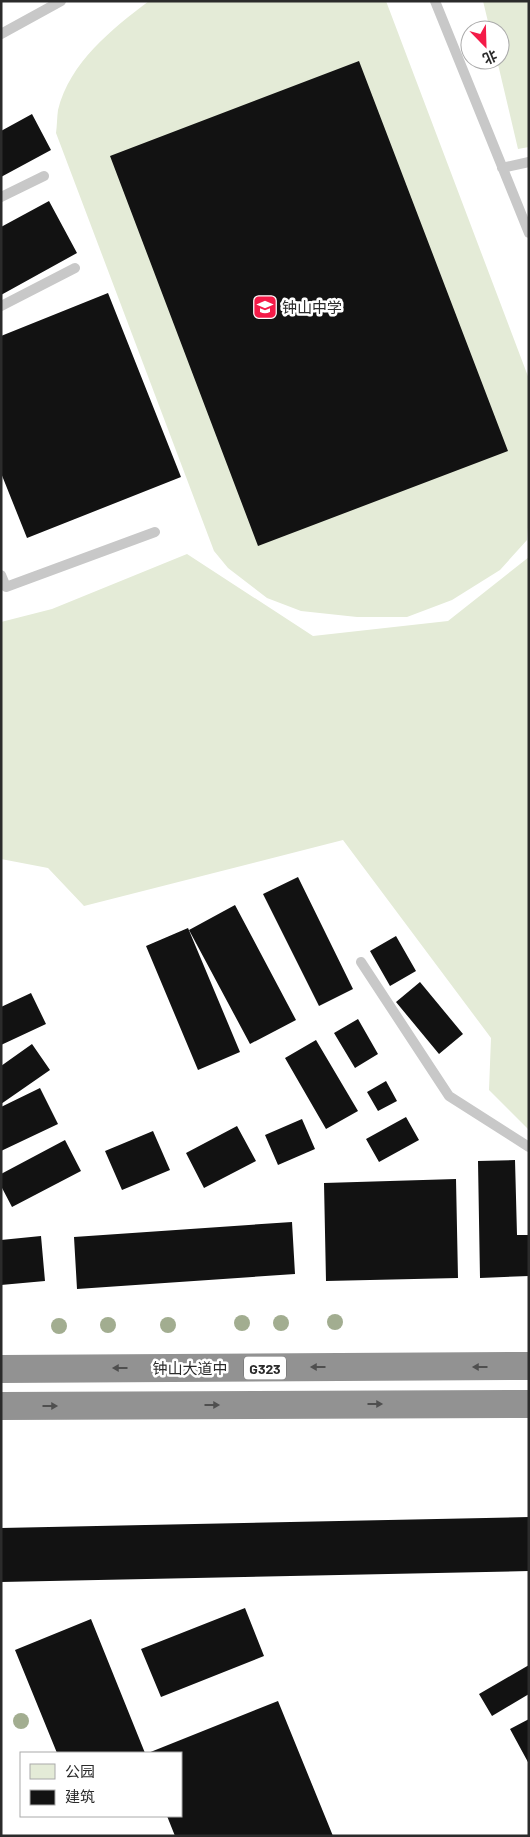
<svg xmlns="http://www.w3.org/2000/svg" width="530" height="1837" font-family="Barlow,'Noto Sans SC',sans-serif">
<style>
.green{fill:#e4ebd7}
.building{fill:#121212}
.lines{fill:none;stroke-linecap:round;stroke-linejoin:round}
.lane{stroke:#c8c8c8;stroke-width:10}
.highway{stroke:#929292;stroke-width:28}
.tree{fill:#a2ad90}
.oneway{fill:#4f4f4f}
.labels{text-anchor:middle;dominant-baseline:central;stroke-width:5;stroke-linejoin:round;paint-order:stroke}
.shield{fill:#fff;stroke:#6b6b6b;stroke-width:1}
.shield-label{font-size:14px;font-weight:bold;fill:#2b2b2b}
.poi-label{font-size:15px;fill:#2b2b2b;stroke:#fff;text-anchor:start}
.street-label{font-size:15px;fill:#2b2b2b;stroke:#fff}
</style>
<rect width="100%" height="100%" fill="#fff"/>
<path class="green" d="M 149,1 L 386,1 L 529,379 L 529,514 L 527,540 L 500,570 L 452,600 L 407,617 L 357,617 L 301,611 L 267,598 L 228,568 L 214,551 L 56,133 C 57,126 57,117 58,110 C 70,62 112,29 149,1 Z
M 483,1 L 529,1 L 529,147 L 518,149 L 497,60 L 500,60 L 500,30 L 490,30 Z
M 187,554 L 313,636 L 448,621 L 529,557 L 529,1130 L 489,1090 L 491,1038 L 343,840 L 84,906 L 48,868 L 1,859 L 1,622 L 52,609 Z"/>
<path class="building" d="M 359,61 L 508,451 L 258,546 L 110,156 Z
M 32,114 L 51,150 L 1,177 L 1,131 Z
M 49,201 L 77,253 L 1,295 L 1,227 Z
M 108,293 L 181,477 L 27,538 L 1,473 L 1,336 Z
M 298,877 L 353,989 L 319,1006 L 263,894 Z
M 235,905 L 296,1020 L 250,1044 L 189,930 Z
M 188,928 L 240,1052 L 198,1070 L 146,946 Z
M 396,936 L 416,971 L 390,986 L 370,951 Z
M 420,982 L 463,1034 L 439,1054 L 396,1002 Z
M 31,993 L 46,1024 L 1,1045 L 1,1007 Z
M 358,1019 L 378,1054 L 355,1068 L 334,1033 Z
M 316,1040 L 358,1111 L 326,1129 L 285,1058 Z
M 32,1044 L 50,1070 L 1,1104 L 1,1066 Z
M 386,1081 L 397,1101 L 378,1111 L 367,1092 Z
M 40,1088 L 58,1124 L 1,1151 L 1,1107 Z
M 406,1117 L 419,1140 L 379,1162 L 366,1139 Z
M 302,1119 L 315,1149 L 278,1165 L 265,1135 Z
M 237,1126 L 256,1161 L 204,1188 L 186,1153 Z
M 153,1131 L 170,1170 L 122,1190 L 105,1151 Z
M 65,1140 L 81,1171 L 12,1207 L 1,1186 L 1,1174 Z
M 515,1160 L 517,1235 L 529,1235 L 529,1276 L 480,1278 L 478,1161 Z
M 456,1179 L 458,1278 L 326,1281 L 324,1183 Z
M 292,1222 L 295,1274 L 77,1289 L 74,1237 Z
M 41,1236 L 45,1281 L 1,1285 L 1,1240 Z
M 529,1517 L 529,1571 L 1,1582 L 1,1528 Z
M 245,1608 L 264,1656 L 161,1697 L 141,1649 Z
M 91,1619 L 145,1753 L 57,1753 L 15,1650 Z
M 529,1665 L 529,1694 L 492,1716 L 479,1694 Z
M 278,1701 L 333,1836 L 175,1836 L 167,1816 L 181,1816 L 181,1753 L 148,1753 Z
M 529,1719 L 529,1764 L 510,1729 Z"/>
<g class="lines">
<path class="lane" d="M 435,1 L 529,233
M 1,34 L 61,1
M 502,168 L 529,162
M 1,197 L 44,176
M 1,306 L 75,268
M 1,575 L 6,587 L 155,532
M 361,962 L 449,1096 L 529,1147"/>
<path class="highway" d="M 1,1369 L 529,1366
M 1,1406 L 529,1404"/>
</g>
<g class="tree">
<circle cx="335" cy="1322" r="8"/>
<circle cx="242" cy="1323" r="8"/>
<circle cx="281" cy="1323" r="8"/>
<circle cx="108" cy="1325" r="8"/>
<circle cx="168" cy="1325" r="8"/>
<circle cx="59" cy="1326" r="8"/>
<circle cx="21" cy="1721" r="8"/>
</g>
<defs><path id="oneway-solid" d="M-6-.8H1V-3.2L6.5 0L1 3.2V.8H-6Z" transform="scale(1.25)"/></defs>
<g class="oneway">
<use href="#oneway-solid" transform="translate(318 1367) rotate(180)"/>
<use href="#oneway-solid" transform="translate(480 1367) rotate(180)"/>
<use href="#oneway-solid" transform="translate(120 1368) rotate(180)"/>
<use href="#oneway-solid" transform="translate(375 1404)"/>
<use href="#oneway-solid" transform="translate(212 1405)"/>
<use href="#oneway-solid" transform="translate(50 1406)"/>
</g>
<defs>
<g id="school-square" transform="scale(1.25)"><rect x="-9" y="-9" width="18" height="18" rx="4" fill="#f41b48" stroke="#fff"/><path d="M0-5L7-2L0 1L-7-2ZM-4 1L0 2.5L4 1V4Q0 6-4 4Z" fill="#fff"/></g>
</defs>
<g fill-rule="evenodd">
<use href="#school-square" x="265" y="307"/>
</g>
<g class="labels">
<rect class="shield" x="244" y="1356.5" width="42" height="23" rx="4"/>
<g class="shield-label">
<text x="265" y="1368">G323</text>
</g>
<g class="poi-label">
<text x="282" y="307">钟山中学</text>
</g>
<g class="street-label">
<text x="190" y="1368">钟山大道中</text>
</g>
</g>
<rect width="530" height="1837" fill="none" stroke="#2b2b2b" stroke-width="5"/>
<rect x="20" y="1752" width="162" height="65" fill="#ffffff" stroke="#aaaaaa"/>
<rect x="30" y="1764" width="25" height="15" fill="#e4ebd7" stroke="#aaaaaa"/>
<text x="65" y="1777" font-size="15" fill="#2b2b2b">公园</text>
<rect x="30" y="1790" width="25" height="15" fill="#121212" stroke="#aaaaaa"/>
<text x="65" y="1802" font-size="15" fill="#2b2b2b">建筑</text>
<g transform="translate(485 45) rotate(157)"><circle r="24" fill="#ffffff" stroke="#aaaaaa"/>
<path d="M0-4L9 19L0 12L-9 19Z" fill="#f41b48"/>
<text y="-8" font-size="14" font-weight="bold" text-anchor="middle" fill="#2b2b2b">北</text>
</g>
</svg>
